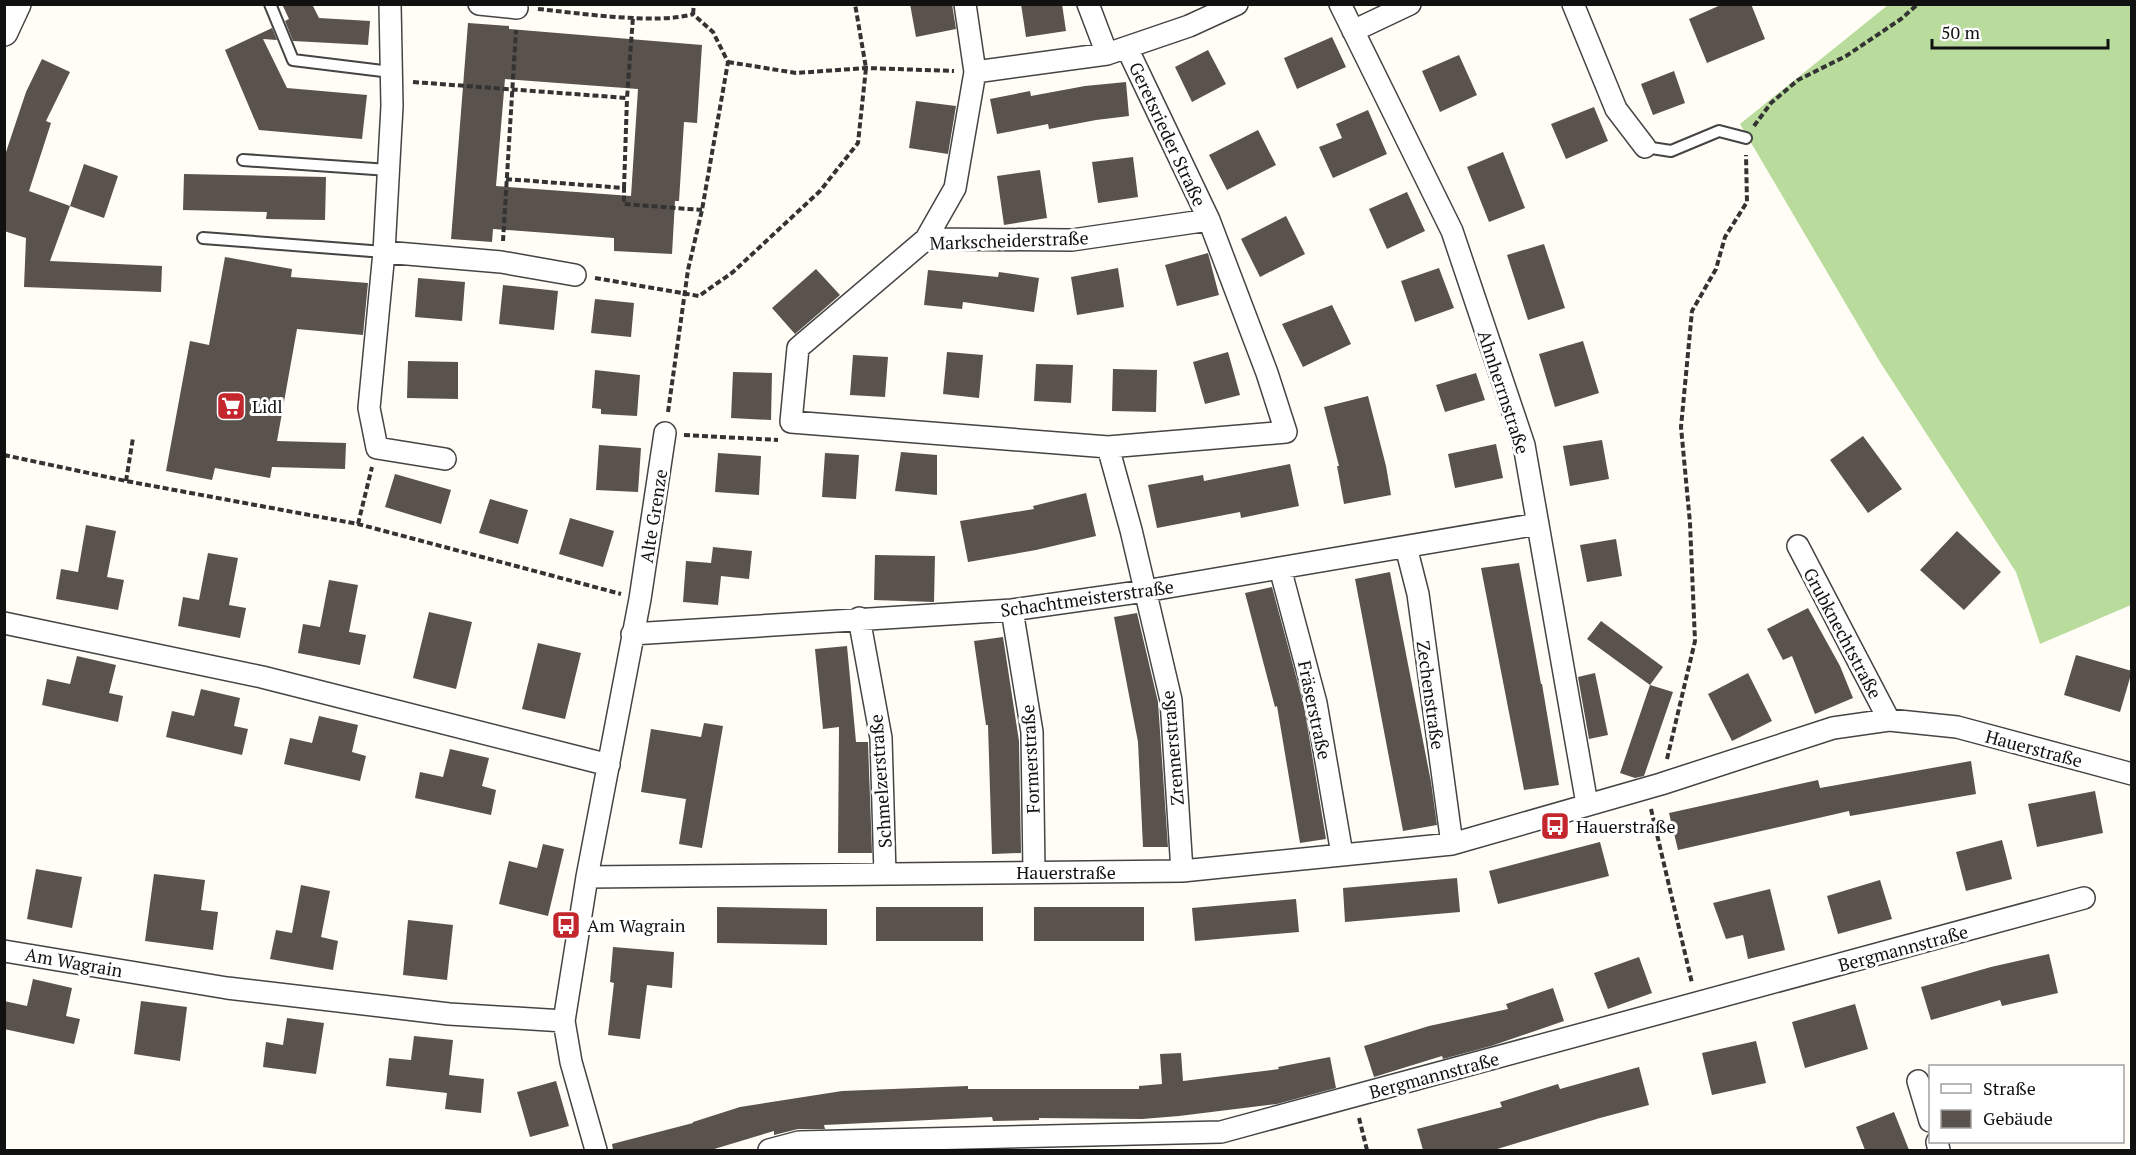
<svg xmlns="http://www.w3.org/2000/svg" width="2136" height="1155" font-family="'PT Serif',serif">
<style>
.forest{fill:#b9dc9c}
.building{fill:#5a524d;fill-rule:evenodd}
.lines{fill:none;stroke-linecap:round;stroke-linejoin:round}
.service-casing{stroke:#444;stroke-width:14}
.minor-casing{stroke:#444;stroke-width:24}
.tertiary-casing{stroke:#444;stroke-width:30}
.path{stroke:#333;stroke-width:4;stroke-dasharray:6 3;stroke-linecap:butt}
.service{stroke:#fff;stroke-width:10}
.minor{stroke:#fff;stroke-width:21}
.tertiary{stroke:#fff;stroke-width:27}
.labels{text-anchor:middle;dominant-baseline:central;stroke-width:6;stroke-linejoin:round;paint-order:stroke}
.street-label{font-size:18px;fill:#111;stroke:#fff}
.poi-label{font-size:18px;fill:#111;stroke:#fff;text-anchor:start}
</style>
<rect width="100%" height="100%" fill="#fffdf5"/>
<path class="forest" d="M 1888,5 L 2131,5 L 2131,605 L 2040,644 L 2016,572 L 1880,362 L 1740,124 Z"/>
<path class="building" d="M 282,4 L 312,4 L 319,18 L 370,21 L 368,45 L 293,41 L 285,21 L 289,19 Z
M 910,4 L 952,4 L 956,29 L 916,37 Z
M 1021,4 L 1062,4 L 1066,31 L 1026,37 Z
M 1723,4 L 1751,4 L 1765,39 L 1707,63 L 1689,19 Z
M 468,23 L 509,26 L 509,29 L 702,45 L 697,123 L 684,122 L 679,201 L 675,201 L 672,254 L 614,251 L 614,238 L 493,229 L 492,242 L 451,239 ZM 505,79 L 638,89 L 631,196 L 496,186 Z
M 272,28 L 277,40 L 263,39 L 287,88 L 367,95 L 362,139 L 259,130 L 225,50 Z
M 1332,37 L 1346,67 L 1297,89 L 1284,58 Z
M 1208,50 L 1226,84 L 1192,102 L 1175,67 Z
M 1459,55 L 1477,95 L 1440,112 L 1422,71 Z
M 42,59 L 70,72 L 46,121 L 51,123 L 29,191 L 70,206 L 50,261 L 162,266 L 161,292 L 24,287 L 26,238 L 4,231 L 4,158 L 26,92 Z
M 1674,71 L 1685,103 L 1653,115 L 1641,84 Z
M 1126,82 L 1129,116 L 1096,120 L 1049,129 L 1048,124 L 997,134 L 990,99 L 1030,91 L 1031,96 L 1085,86 Z
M 916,101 L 956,106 L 948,154 L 909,148 Z
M 1594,107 L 1608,141 L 1566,159 L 1551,124 Z
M 1368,110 L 1387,154 L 1333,178 L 1319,147 L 1342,138 L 1336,124 Z
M 1258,130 L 1276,165 L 1227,190 L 1209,155 Z
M 1503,152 L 1525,208 L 1489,222 L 1467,167 Z
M 1133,157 L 1138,197 L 1098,203 L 1092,162 Z
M 84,164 L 118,176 L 104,218 L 70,206 Z
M 1040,170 L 1047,218 L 1004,225 L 997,176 Z
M 184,174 L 326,177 L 325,220 L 266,219 L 267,212 L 183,210 Z
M 1407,192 L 1425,231 L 1387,249 L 1369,209 Z
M 1286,216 L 1305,254 L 1260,277 L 1241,239 Z
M 1544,244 L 1565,308 L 1528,320 L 1507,255 Z
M 1208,253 L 1219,295 L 1177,306 L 1165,265 Z
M 225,257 L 292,269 L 291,277 L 368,283 L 363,335 L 297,329 L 277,441 L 346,443 L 345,469 L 272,467 L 270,478 L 215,468 L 212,480 L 166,471 L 190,341 L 209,345 Z
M 1118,268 L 1124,307 L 1077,315 L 1071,277 Z
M 1439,268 L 1454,308 L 1415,322 L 1401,281 Z
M 816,269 L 840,295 L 795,334 L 772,308 Z
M 928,270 L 998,277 L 999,272 L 1039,278 L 1034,312 L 963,302 L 962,309 L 924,305 Z
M 418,278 L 465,282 L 462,321 L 415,317 Z
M 503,285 L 558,291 L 554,330 L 499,324 Z
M 595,299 L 634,303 L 631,337 L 591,333 Z
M 1332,305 L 1351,344 L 1303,367 L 1282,324 Z
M 1583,341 L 1599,393 L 1555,407 L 1539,354 Z
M 947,352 L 983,355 L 979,398 L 943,394 Z
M 1228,352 L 1240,395 L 1205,404 L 1193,362 Z
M 853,355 L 888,357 L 885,397 L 850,395 Z
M 408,361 L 458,362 L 458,399 L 407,398 Z
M 1036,364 L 1073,365 L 1071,403 L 1034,401 Z
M 1113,369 L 1157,370 L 1156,412 L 1112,411 Z
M 595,370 L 640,375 L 637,416 L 601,414 L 601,409 L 592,408 Z
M 733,372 L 772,373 L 771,420 L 731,418 Z
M 1476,373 L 1485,400 L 1445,412 L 1436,385 Z
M 1368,396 L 1386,466 L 1391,495 L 1344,504 L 1337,466 L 1339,466 L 1324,407 Z
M 1863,436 L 1902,489 L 1868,513 L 1830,460 Z
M 1602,440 L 1609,479 L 1570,486 L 1563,446 Z
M 1496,444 L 1503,478 L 1455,488 L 1448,454 Z
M 599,445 L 641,448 L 638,492 L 596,490 Z
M 901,452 L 937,455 L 937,495 L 895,491 Z
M 718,453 L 761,456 L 759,495 L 715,492 Z
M 825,453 L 859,455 L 856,499 L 822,497 Z
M 1290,464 L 1299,506 L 1241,518 L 1240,512 L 1157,528 L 1148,485 L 1203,475 L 1204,481 Z
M 395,474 L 451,490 L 441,524 L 385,507 Z
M 1086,493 L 1096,536 L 1036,550 L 968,562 L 960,521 L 1034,509 L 1033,506 Z
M 490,499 L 528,510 L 518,544 L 479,533 Z
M 570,518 L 614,531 L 603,567 L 559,554 Z
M 86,525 L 116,531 L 107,577 L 124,580 L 118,610 L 56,599 L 61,569 L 78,572 Z
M 1957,531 L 2001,572 L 1964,610 L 1920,570 Z
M 1616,539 L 1622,576 L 1587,582 L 1580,545 Z
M 713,547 L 752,551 L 749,579 L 721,576 L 718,605 L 683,602 L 686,561 L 711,563 Z
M 208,553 L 238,558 L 229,605 L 246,608 L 240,638 L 178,626 L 183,597 L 199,600 Z
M 875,555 L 935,556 L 934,602 L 874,600 Z
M 1519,563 L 1541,684 L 1542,684 L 1559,785 L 1524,790 L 1481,568 Z
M 1390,572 L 1431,782 L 1437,825 L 1403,831 L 1355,579 Z
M 329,580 L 358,585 L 349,632 L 366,635 L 360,665 L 298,653 L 303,624 L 320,627 Z
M 1272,587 L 1304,706 L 1326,839 L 1300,843 L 1277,706 L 1275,707 L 1245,593 Z
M 1808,608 L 1840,666 L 1853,698 L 1815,714 L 1792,656 L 1783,660 L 1767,629 Z
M 429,612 L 472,622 L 456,689 L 413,678 Z
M 1137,613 L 1158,702 L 1168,847 L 1143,847 L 1138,742 L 1114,617 Z
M 1601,621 L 1663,667 L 1650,685 L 1587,639 Z
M 1003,637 L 1019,741 L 1021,853 L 992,854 L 988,725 L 986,725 L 974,641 Z
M 538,643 L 581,653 L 565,719 L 522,709 Z
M 847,646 L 856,742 L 868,742 L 872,853 L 838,853 L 839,727 L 823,729 L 815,649 Z
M 2076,655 L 2132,671 L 2120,712 L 2064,695 Z
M 77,656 L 116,665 L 109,693 L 123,696 L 118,722 L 42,705 L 47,679 L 70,684 Z
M 1595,673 L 1608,735 L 1589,739 L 1578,677 Z
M 1748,673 L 1772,721 L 1732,741 L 1708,694 Z
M 1650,685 L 1673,692 L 1644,776 L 1635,778 L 1620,773 Z
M 201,689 L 240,698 L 234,726 L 248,729 L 242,755 L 166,737 L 172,711 L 194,716 Z
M 319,716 L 358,725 L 352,752 L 366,756 L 360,781 L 284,764 L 290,738 L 312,743 Z
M 704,723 L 723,726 L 702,848 L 679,844 L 686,799 L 641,792 L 651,729 L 701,737 Z
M 450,749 L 489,758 L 482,786 L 496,790 L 491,815 L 415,798 L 420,772 L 443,777 Z
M 1971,761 L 1976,794 L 1850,816 L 1849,811 L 1678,850 L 1669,813 L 1818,780 L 1820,788 Z
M 2095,791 L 2103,833 L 2037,847 L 2028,804 Z
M 2002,840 L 2012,879 L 1966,891 L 1956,852 Z
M 1600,842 L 1609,876 L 1498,904 L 1489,871 Z
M 543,844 L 564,849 L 548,916 L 499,904 L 509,861 L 537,868 Z
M 36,869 L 82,877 L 72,928 L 27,919 Z
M 154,874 L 205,880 L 201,910 L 218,912 L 213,950 L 145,941 Z
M 1457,878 L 1460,912 L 1345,922 L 1343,888 Z
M 1880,880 L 1892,919 L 1838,934 L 1827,896 Z
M 301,885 L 330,891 L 321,937 L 338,941 L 333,970 L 270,959 L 276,930 L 292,933 Z
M 1770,889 L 1785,950 L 1748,959 L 1743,935 L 1726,939 L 1713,903 Z
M 1296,899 L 1299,932 L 1195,941 L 1192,908 Z
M 717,907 L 827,909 L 827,945 L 717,943 Z
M 876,907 L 983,907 L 983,941 L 876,941 Z
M 1034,907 L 1144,907 L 1144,941 L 1034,941 Z
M 408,920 L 453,925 L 447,980 L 403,975 Z
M 613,947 L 674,952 L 672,988 L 647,985 L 640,1039 L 608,1035 L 614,983 L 610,982 Z
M 2049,954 L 2058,993 L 2002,1006 L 2000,1000 L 1931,1020 L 1921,987 L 1991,967 Z
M 1639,957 L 1652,993 L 1608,1009 L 1594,973 Z
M 33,979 L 72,988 L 66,1016 L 80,1019 L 74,1044 L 4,1029 L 4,1001 L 27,1006 Z
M 1553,988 L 1564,1021 L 1491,1046 L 1443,1059 L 1442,1056 L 1374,1077 L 1364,1046 L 1429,1026 L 1508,1009 L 1506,1004 Z
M 141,1001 L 187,1007 L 180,1061 L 134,1054 Z
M 1855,1004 L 1868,1049 L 1805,1068 L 1792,1022 Z
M 287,1018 L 324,1023 L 316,1074 L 263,1067 L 266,1042 L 283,1045 Z
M 414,1036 L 453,1040 L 449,1075 L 484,1079 L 481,1113 L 445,1109 L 447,1093 L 386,1086 L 389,1058 L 411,1060 Z
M 1756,1041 L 1766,1083 L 1712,1095 L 1702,1053 Z
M 1181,1053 L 1183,1081 L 1279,1069 L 1278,1067 L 1330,1057 L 1336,1088 L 1277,1104 L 1179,1116 L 1142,1119 L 1039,1118 L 1039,1120 L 993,1121 L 992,1117 L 824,1125 L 825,1129 L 798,1129 L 774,1135 L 774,1131 L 711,1150 L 613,1150 L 612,1144 L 693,1123 L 693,1122 L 740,1107 L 842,1091 L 968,1086 L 968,1089 L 1139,1089 L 1139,1086 L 1162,1084 L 1160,1054 Z
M 1639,1067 L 1649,1105 L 1600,1118 L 1494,1150 L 1423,1150 L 1417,1129 L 1502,1107 L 1500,1102 L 1558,1084 L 1560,1089 Z
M 556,1081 L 569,1126 L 530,1137 L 517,1092 Z
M 1894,1112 L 1909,1150 L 1865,1150 L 1856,1127 Z"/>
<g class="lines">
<g class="service-casing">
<path id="service" d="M 270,4 L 293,60 L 391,72
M 1645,147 L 1671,151 L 1719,131 L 1746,138
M 243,160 L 389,170
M 203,238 L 384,252"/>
</g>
<g class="minor-casing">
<path id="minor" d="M 390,4 L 392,106 L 384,252 L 369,408 L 377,448 L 445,459
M 479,4 L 517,8
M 1088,4 L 1107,54
M 1340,4 L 1452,231 L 1524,445 L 1587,804
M 1573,4 L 1616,109 L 1645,147
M 1353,31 L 1410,4
M 1127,48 L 1209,220
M 975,72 L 1107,54 L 1189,26 L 1237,4
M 926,239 L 955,188 L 975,72 L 965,4
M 384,252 L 501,262 L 575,275
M 1108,447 L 1286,432 L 1267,373 L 1209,220 L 1072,240 L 926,239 L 798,348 L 791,422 L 1108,447 L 1131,530 L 1171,700 L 1182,871
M 1798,546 L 1889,720
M 1406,547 L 1418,594 L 1452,844
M 1280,568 L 1316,703 L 1342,854
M 1012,610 L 1032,732 L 1034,872
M 859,618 L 881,738 L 885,874
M 4,623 L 262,677 L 609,765
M 632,634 L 1012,610 L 1145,591 L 1538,524
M 587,877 L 1182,871 L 1452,844 L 1661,784 L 1833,728 L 1889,720 L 1957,727 L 2132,774
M 4,951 L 227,988 L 449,1014 L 564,1021
M 1918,1081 L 1930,1121
M 1937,1142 L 1939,1150
M 596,1150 L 571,1062 L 564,1021 L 587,877 L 640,599 L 665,433
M 769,1150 L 799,1142 L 1221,1132 L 2084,898"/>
</g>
<g class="tertiary-casing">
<path id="tertiary" d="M 4,32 L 17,4"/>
</g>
<path class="path" d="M 538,9 C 578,13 658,25 693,14
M 693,14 L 694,4
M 728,62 L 796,73 L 866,68 L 954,71
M 413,82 L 627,98 L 633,17
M 1754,126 L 1771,103 L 1798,80 L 1846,56 L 1901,19 L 1918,4
M 506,179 L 624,188 L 624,204 L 702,210
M 624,188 L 627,98
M 503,241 L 516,30
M 595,278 L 699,296 L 733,272 L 820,191 L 858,143 L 866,68 L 855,4
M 668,412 L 688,270 L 702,210 L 728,62 L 713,32 L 693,14
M 684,435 L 778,440
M 4,455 L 126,481 L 358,524 L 621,594
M 126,481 L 133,438
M 358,524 L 372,467
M 1667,759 L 1695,641 L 1690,523 L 1681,427 L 1692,311 L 1716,269 L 1725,237 L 1747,202 L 1746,155
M 1651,809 L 1692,983
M 1359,1118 L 1367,1150"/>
<use href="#service" class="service"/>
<use href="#minor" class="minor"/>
<use href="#tertiary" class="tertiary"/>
</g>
<defs>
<g id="supermarket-square" transform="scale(1.5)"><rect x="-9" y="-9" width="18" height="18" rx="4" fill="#c4262e" stroke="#fff"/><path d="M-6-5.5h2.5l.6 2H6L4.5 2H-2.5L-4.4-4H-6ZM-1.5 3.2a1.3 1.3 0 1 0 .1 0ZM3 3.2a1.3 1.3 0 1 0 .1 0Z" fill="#fff"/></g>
<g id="bus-square" transform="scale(1.5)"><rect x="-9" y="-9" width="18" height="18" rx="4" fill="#c4262e" stroke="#fff"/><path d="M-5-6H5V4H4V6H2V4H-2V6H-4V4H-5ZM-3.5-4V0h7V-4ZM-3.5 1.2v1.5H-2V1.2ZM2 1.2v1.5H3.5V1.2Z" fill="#fff"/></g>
</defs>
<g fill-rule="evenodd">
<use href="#supermarket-square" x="231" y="406"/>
<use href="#bus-square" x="1555" y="826"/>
<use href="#bus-square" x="566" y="925"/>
</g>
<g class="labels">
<g class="street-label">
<text transform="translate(1168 134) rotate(65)">Geretsrieder Straße</text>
<text transform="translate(1009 240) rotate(-2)">Markscheiderstraße</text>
<text transform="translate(1504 392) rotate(72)">Ahnherrnstraße</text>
<text transform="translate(653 516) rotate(-81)">Alte Grenze</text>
<text transform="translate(1087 598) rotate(-8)">Schachtmeisterstraße</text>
<text transform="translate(1843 633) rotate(62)">Grubknechtstraße</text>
<text transform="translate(1431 695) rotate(82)">Zechenstraße</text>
<text transform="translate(1315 710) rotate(78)">Fräserstraße</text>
<text transform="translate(1172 748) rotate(-95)">Zrennerstraße</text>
<text transform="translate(2034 748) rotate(15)">Hauerstraße</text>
<text transform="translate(1030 759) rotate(-93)">Formerstraße</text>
<text transform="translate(880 781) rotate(-94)">Schmelzerstraße</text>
<text x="1066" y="872">Hauerstraße</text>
<text transform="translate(1903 948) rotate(-15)">Bergmannstraße</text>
<text transform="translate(74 962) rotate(10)">Am Wagrain</text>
<text transform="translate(1434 1075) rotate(-15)">Bergmannstraße</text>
</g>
<g class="poi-label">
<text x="252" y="406">Lidl</text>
<text x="1576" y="826">Hauerstraße</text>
<text x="587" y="925">Am Wagrain</text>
</g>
</g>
<rect width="2136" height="1155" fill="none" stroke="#111111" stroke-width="12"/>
<rect x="1929" y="1065" width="195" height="78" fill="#ffffff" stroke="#a0a0a0" stroke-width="1.5"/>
<rect x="1941" y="1084" width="30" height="9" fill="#ffffff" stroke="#a0a0a0" stroke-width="1.5"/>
<text x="1983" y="1095" font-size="18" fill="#111111">Straße</text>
<rect x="1941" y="1110" width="30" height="18" fill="#5a524d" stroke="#a0a0a0" stroke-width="1.5"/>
<text x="1983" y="1125" font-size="18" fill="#111111">Gebäude</text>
<path d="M1932 39v9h176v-9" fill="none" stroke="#111111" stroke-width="3"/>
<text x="1941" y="39" font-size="18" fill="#111111" stroke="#ffffff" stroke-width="4.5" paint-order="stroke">50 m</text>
</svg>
